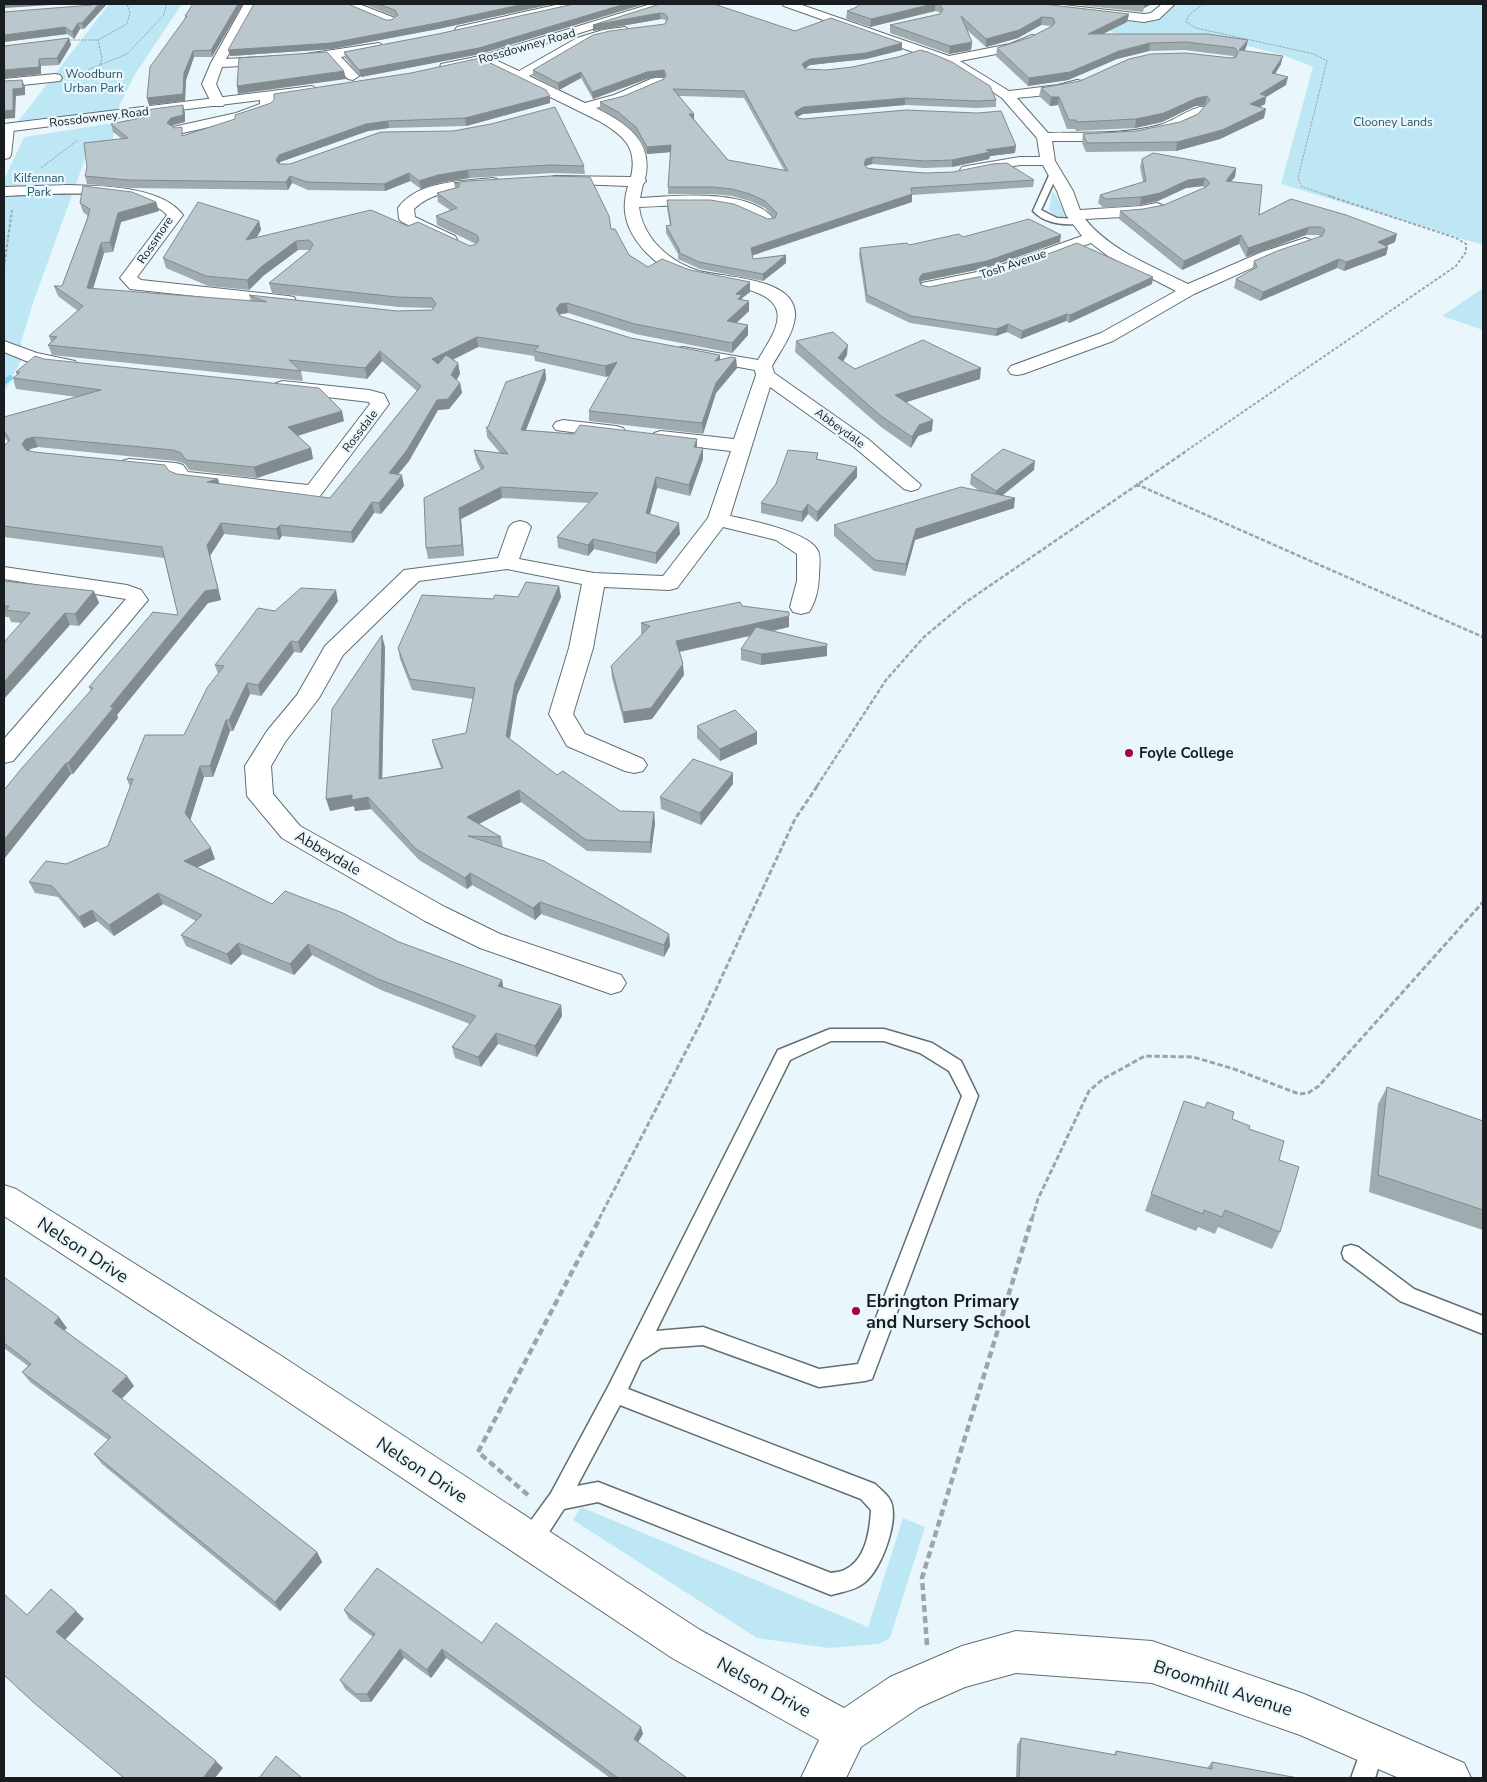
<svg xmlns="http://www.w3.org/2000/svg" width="1487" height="1782" font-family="'Nunito Sans',sans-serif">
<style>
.green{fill:#bee7f6}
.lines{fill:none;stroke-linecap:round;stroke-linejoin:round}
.stream{stroke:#7ed6f5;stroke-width:5.5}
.lane-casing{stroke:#626e73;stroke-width:3}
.street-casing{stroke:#626e73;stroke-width:2}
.secondary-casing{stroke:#626e73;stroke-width:2}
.path-far4{stroke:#9ca6aa;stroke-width:1;stroke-dasharray:2.5 1;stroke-linecap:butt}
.path-far3{stroke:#9ca6aa;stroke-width:2;stroke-dasharray:3 2;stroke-linecap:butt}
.path-far2{stroke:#9ca6aa;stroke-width:2.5;stroke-dasharray:4.5 2;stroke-linecap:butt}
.path-far1{stroke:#9ca6aa;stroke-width:3;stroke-dasharray:5.5 2.5;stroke-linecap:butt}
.path{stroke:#9ca6aa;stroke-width:4.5;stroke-dasharray:7 4;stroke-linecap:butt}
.lane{fill:#fff;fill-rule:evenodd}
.street{fill:#fff;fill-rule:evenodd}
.secondary{fill:#fff;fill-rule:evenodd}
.wall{fill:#a0abaf;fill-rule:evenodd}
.shaded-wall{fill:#828b8f}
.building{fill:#bac7cc;stroke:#828b8f;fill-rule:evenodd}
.poi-dot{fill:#a3063a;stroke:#e9f7fc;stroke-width:2}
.labels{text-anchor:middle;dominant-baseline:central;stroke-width:4.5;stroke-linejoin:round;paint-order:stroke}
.far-street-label{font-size:12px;fill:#181d1f;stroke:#e9f7fc}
.far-park-label{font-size:12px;fill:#235565;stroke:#e9f7fc}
.poi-label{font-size:15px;font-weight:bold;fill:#181d1f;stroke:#e9f7fc;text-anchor:start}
.street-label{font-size:15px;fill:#181d1f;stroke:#e9f7fc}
.near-street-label{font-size:18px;fill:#181d1f;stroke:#e9f7fc}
.near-poi-label{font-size:18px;font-weight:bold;fill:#181d1f;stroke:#e9f7fc;text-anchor:start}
</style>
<rect width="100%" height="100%" fill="#e9f7fc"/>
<path class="green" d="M 109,4 L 182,4 L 134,76 L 116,113 L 17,123 Z
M 1179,4 L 1483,4 L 1483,245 L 1281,184 L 1313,67 L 1286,56 L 1248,46 L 1205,39 L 1127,40 L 1086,19 C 1107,13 1132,28 1152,20 C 1161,16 1170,9 1179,4 Z
M 114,123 L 113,147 L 88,151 L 34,300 L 21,342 L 24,355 L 4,392 L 4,180 L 24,137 Z
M 1052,192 L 1056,195 L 1066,216 L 1057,217 L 1049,210 Z
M 1483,288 L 1483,330 L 1442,316 Z
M 581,1507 L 868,1627 L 903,1518 L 925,1527 L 890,1638 L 879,1644 L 829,1648 L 757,1638 L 573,1520 Z"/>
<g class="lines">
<path class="stream" d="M 4,382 L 10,378"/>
<g class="lane-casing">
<path id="lane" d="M 1051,171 L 1058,173 L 1041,210 L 1057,218 L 1082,219 L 1082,223 C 1066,226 1045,224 1033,211 Z
M 830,1029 L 884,1029 L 932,1043 L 961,1061 L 978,1096 L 872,1379 L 865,1381 L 819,1387 L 703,1345 L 661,1348 L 641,1361 L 628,1389 L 875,1484 C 881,1490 890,1496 892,1505 C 897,1526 880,1574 861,1585 C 852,1591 841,1592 831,1595 L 598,1502 L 564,1509 L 538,1549 L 530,1552 L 522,1549 L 519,1541 L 522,1533 L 551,1493 L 608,1387 L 778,1050 ZM 831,1041 L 884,1041 L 920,1053 L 949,1071 L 962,1096 L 858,1364 L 819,1369 L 703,1327 L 656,1331 L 790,1060 ZM 620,1405 L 861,1499 L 871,1510 C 870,1530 866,1559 846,1569 C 842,1572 836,1572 831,1573 L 598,1482 L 577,1486 Z
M 1351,1245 L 1358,1247 L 1414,1289 L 1483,1316 L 1483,1334 L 1400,1301 L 1344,1259 L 1342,1253 L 1344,1247 Z
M 1373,1735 L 1381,1739 L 1385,1747 L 1375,1778 L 1351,1778 L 1365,1739 Z"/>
</g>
<g class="street-casing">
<path id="street" d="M 244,4 L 256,4 L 226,59 L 299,55 L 379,43 L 385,47 L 379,51 L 341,57 L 359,76 L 353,80 L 348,79 L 328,58 L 299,63 L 222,67 L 216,84 L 225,103 L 223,106 L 213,106 L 202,84 L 211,63 Z
M 343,4 L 359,4 L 395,18 L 397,21 L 391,25 L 387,24 L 345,6 Z
M 560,4 L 580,4 L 578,6 L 461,34 L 455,30 L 457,27 Z
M 782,4 L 799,4 L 949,56 L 1010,44 L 1032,35 L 1036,36 L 1038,39 L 1036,42 L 1017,50 L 960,61 L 1009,91 L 1058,85 L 1077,80 L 1082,81 L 1084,84 C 1074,95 1032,96 1017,98 L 1048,133 C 1085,132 1127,135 1163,124 C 1175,120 1195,105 1205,107 L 1207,110 C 1182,144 1090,141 1052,141 L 1055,161 L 1073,191 L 1080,210 L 1141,206 L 1157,203 L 1162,205 L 1165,208 L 1162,211 L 1141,216 L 1085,219 C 1111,251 1152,266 1188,284 L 1262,252 L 1305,238 L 1311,240 L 1313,243 L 1311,246 L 1274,258 L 1194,294 L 1113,341 L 1023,374 L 1017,375 L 1011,374 L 1008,370 L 1011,366 L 1101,333 L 1176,291 L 1108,256 L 1091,243 L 997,278 L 928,292 L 922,291 L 920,287 L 922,283 L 987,270 L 1082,236 L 1066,215 L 1057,191 L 1043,165 L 1020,165 L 967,174 L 962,173 L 960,170 L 962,167 L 967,166 L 1020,157 L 1040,157 L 1037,138 L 1002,98 L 973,79 L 944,63 L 784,6 Z
M 1021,4 L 1054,4 L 1144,14 L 1151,13 L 1162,4 L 1175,4 L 1159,19 L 1144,22 L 1027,8 Z
M 625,27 L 631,31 L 629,34 L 585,43 L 529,76 L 585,103 L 614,95 L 653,78 L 663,78 L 665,81 L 663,84 L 624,101 L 596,108 C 626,123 654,141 645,179 L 646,181 L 643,184 L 640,198 C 676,196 752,187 775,221 L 773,224 C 760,227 749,212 734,209 C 703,202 670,206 639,207 C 643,239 670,262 699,271 C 725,278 798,277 795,317 C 793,335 780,351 772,366 L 774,373 L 868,439 L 921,485 L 918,489 L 911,491 L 904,489 L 854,447 L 770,387 L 730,516 C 749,520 810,532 818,551 C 821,557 819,568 819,575 C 819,586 816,602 809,612 L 801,614 L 793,612 L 790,607 L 797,581 L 797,554 L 776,540 L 723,527 L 677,588 L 669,590 L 604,587 L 593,648 L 573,714 L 585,734 L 643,759 L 647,765 L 643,771 L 634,773 L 625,771 L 567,746 L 549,714 L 569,648 L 582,584 L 507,569 L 419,581 L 343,655 L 319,698 L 285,742 L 271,766 L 273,794 L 300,826 L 445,907 L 500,934 L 621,975 L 626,983 L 621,991 L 611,994 L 480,948 L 425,921 L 282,838 L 247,796 L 245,766 L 267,731 L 297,695 L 325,646 L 404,570 L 498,558 L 509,527 L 513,523 L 520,521 L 527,523 L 531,527 L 519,559 L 594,573 L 663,576 L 708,518 L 731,451 L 661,443 L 654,441 L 651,437 L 654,433 L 661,431 L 734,439 L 756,375 L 755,370 L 683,357 L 677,356 L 674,352 L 677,348 L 683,347 L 758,360 C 765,347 781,327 777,311 C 771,284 703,284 680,275 C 662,268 647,256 636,240 C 624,222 622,206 628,186 L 550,183 L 548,180 L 550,177 L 555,176 L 631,177 C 638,147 623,135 599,121 L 479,62 L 477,59 L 483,55 L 487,56 L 519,71 L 577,38 L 603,30 Z
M 55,74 L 60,75 L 62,78 L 60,81 L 4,87 L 4,79 Z
M 267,92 L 274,96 L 274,106 L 272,109 L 245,119 L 178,134 L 171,130 L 173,127 L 236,113 L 260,104 L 260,96 Z
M 7,124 L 14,128 L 11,155 L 9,158 L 4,159 L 4,125 Z
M 492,178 L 497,179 L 499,182 L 497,185 C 469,192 436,187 414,209 L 415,217 L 455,236 L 457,239 L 455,242 L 443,242 L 402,222 L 399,219 L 398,208 C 418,180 461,182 492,178 Z
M 69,185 C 102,186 162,186 183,215 L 137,277 L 141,280 L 288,296 L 294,297 L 296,301 L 294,305 L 288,306 L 130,289 L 120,278 L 167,215 C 140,185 43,195 4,196 L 4,187 Z
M 4,341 L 37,353 L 75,361 L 78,365 L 75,369 L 69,370 L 26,361 L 4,352 Z
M 283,381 L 369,390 L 384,394 L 389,404 L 320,496 L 313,498 L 181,483 L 174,481 L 169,474 L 122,469 L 119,465 L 122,461 L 129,459 L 176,463 L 183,465 L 188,472 L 308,485 L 370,404 L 369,402 L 276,391 L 274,387 L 276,383 Z
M 563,420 L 616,426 L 623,428 L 626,432 L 623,436 L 616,438 L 556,430 L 553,426 L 556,422 Z
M 4,567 L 127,585 L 141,590 L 148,600 L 13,761 L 4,763 L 4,739 L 126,599 L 4,579 Z
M 4,1185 L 16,1189 L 283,1357 L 700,1630 L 844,1708 L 890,1677 L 962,1646 L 1016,1631 L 1152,1641 L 1304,1694 L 1464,1763 L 1471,1778 L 1399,1778 L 1300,1735 L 1152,1683 L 1016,1673 L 965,1687 L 920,1707 L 861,1747 L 846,1778 L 801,1778 L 819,1740 L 672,1658 L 257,1381 L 4,1216 Z"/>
</g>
<g class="secondary-casing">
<path id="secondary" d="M 651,4 L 668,4 L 666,6 L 487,62 L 446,71 L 440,67 L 441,64 L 480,56 Z
M 312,86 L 319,90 L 317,93 L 4,132 L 4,124 Z"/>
</g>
<path class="path-far4" d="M 1203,4 L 1189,15 L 1186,22 L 1196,28 L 1314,54 L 1327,61 L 1298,178 L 1302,187 L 1333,197
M 67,40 L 98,40
M 100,65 L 102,58 L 98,40 L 127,24 L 130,13 L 127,4
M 75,75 L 127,54 L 163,16 L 167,4
M 41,168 L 78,140"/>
<path class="path-far3" d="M 4,267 L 12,210
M 1183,453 L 1456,266 L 1466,252 L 1466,244 L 1456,238 L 1329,196"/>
<path class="path-far2" d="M 1136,484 L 1483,637
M 817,786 L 886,680 L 924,637 L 966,602 L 1185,452"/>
<path class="path-far1" d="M 599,1219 L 700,1024 L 795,819 L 818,785
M 1032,1219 L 1038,1199 L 1089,1091 L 1103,1079 L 1145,1056 L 1193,1057 L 1234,1069 L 1299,1094 L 1308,1093 L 1319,1086 L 1483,902"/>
<path class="path" d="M 528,1495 L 478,1452 L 600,1218
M 927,1645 L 922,1578 L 1032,1218"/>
<use href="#lane" class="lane"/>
<use href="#street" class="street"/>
<use href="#secondary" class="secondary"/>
</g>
<path class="wall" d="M 92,4 L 107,4 L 84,29 L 80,29 L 74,39 L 67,34 L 4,42 L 92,5 L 93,4 Z
M 193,4 L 243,4 L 212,57 L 194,57 L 186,80 L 185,101 L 149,105 L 147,98 L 185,18 L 185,16 Z
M 364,4 L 552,4 L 438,29 L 332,49 L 230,56 L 386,20 L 391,20 L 396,17 Z
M 660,4 L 795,31 L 902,50 L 866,59 L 810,65 L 805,69 L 996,100 L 996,107 L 976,108 L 905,105 L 803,114 L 797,117 L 798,118 L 1015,153 L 990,156 L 989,159 L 952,167 L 924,168 L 872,164 L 866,166 L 867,168 L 925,173 L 1034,180 L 1033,187 L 912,195 L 912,202 L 752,255 L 753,259 L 786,255 L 786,263 L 763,281 L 700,269 L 678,259 L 678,254 L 666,233 L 666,226 L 670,225 L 667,208 L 667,200 L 768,219 L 774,218 L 765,208 L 750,201 L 732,196 L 712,194 L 668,194 L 668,187 L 671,152 L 647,154 L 636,134 L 618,119 L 600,109 L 600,102 L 624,96 L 664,79 L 665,77 L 647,79 L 593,99 L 581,78 L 559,90 L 533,76 L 533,70 L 665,24 L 666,21 L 665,20 L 661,19 L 593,31 L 593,25 ZM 679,96 L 744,98 L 784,170 L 728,160 L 694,119 Z
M 859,4 L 1043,4 L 1129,14 L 1127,22 L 1103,34 L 1246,48 L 1244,51 L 1281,64 L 1275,74 L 1286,85 L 1266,97 L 1265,104 L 1260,107 L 1264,118 L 1220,139 L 1176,151 L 1086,152 L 1082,143 L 1083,134 L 1136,131 L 1180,122 L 1198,114 L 1205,106 L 1195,106 L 1162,122 L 1135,128 L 1076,131 L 1075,129 L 1067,129 L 1058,105 L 1050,106 L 1039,96 L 1041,88 L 1234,57 L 1233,56 L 1184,50 L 1149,51 L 1117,59 L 1068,80 L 1028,86 L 996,56 L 997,48 L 1031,37 L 1052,27 L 1052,26 L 1041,25 L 1018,38 L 986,47 L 967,30 L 972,42 L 971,50 L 949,54 L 890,33 L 890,25 L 940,14 L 939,12 L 935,11 L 870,27 L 846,19 L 847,11 L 857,7 Z
M 1069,4 L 1152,4 L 1144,8 L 1143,12 Z
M 438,34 L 480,54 L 361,77 L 345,58 L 344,52 Z
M 69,38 L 71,45 L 59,65 L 41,66 L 41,74 L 4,78 L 4,46 Z
M 550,96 L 550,103 L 466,126 L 389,128 L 368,131 L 280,162 L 279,164 L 290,164 L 381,132 L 584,166 L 585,174 L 552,173 L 469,178 L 439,183 L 421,189 L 410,181 L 385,191 L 308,190 L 292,183 L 288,190 L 130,188 L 87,184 L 85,176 L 122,139 L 113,132 L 111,124 L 145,117 L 185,113 L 185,122 L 173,125 L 172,126 L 184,136 Z
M 1142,159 L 1236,168 L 1235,177 L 1231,181 L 1259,215 L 1291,199 L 1395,242 L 1386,246 L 1388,247 L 1386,255 L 1344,271 L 1337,268 L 1260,301 L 1234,288 L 1236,279 L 1252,270 L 1254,261 L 1320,237 L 1319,235 L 1306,235 L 1246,257 L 1239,244 L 1182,270 L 1119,219 L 1120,211 L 1143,209 L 1164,205 L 1205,188 L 1203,186 L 1186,188 L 1158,201 L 1140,205 L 1104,208 L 1098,203 L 1100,195 L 1143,182 L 1140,167 Z
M 468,181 L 611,229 L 629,255 L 648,267 L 690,270 L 750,292 L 742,298 L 742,300 L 749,301 L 749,311 L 736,323 L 748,325 L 748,335 L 732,353 L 635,334 L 568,313 L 561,314 L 559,316 L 631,338 L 720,355 L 720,360 L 736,358 L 737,368 L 716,393 L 703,434 L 589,421 L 589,411 L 610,375 L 606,377 L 535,361 L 534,356 L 478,347 L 453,360 L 458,363 L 460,374 L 456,380 L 460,383 L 462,393 L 449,409 L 438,410 L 409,461 L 398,474 L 404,486 L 381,514 L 374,513 L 353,543 L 282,536 L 279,540 L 224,534 L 210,556 L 221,600 L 208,603 L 117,715 L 118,718 L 73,774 L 71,774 L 4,859 L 4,790 L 91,691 L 89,687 L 178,615 L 164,558 L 4,537 L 4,446 L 8,442 L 4,436 L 4,417 L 77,397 L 16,389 L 13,378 L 17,375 L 16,372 L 44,359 L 344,421 L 297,436 L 311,448 L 313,459 L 257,478 L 189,470 L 185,464 L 176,461 L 38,447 L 30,449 L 29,451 L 169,471 L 177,474 L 218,479 L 219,484 L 330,498 L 417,391 L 382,361 L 367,379 L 301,371 L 303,381 L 52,355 L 48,345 L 51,342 L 49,336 L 78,311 L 58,296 L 54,286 L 62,286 L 88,216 L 83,212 L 80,203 L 156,202 L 159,211 L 121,222 L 113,252 L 104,253 L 93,289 L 251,301 L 249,295 L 397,311 L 432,310 L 433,308 L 399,307 L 272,293 L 269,283 L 310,250 L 298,250 L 263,276 L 249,290 L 208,286 L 166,268 L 163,258 L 259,221 L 261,230 L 256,238 L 408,226 L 470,246 L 476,244 L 437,225 L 436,216 L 450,210 L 438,202 L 437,193 L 455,188 L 454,183 Z
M 963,237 L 1060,242 L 986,268 L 922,281 L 920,283 L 921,285 L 929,287 L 1153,277 L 1152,284 L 1069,323 L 1066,321 L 1021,339 L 1007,332 L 996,336 L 910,323 L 866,302 L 859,255 L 860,248 L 909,245 Z
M 796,341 L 847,355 L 843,361 L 855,369 L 980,379 L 906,402 L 932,431 L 918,436 L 911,448 L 881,427 L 795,352 Z
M 545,369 L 546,379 L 526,430 L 574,434 L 697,439 L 697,448 L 703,459 L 690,496 L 657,488 L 650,514 L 680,534 L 656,564 L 594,549 L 588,556 L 558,548 L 557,537 L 589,503 L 502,498 L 461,519 L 464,556 L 428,559 L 426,548 L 481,470 L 476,460 L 474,450 L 500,453 L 487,437 L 486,427 L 488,427 Z
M 818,453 L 817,459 L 857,477 L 817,522 L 808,514 L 802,522 L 761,513 L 761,503 Z
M 1034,470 L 1003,495 L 1014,508 L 915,540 L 905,576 L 874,571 L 834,536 L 834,525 L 978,490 L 970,484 L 971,475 Z
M 4,581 L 94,591 L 99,603 L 79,626 L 70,625 L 21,623 L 11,622 L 9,617 L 4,617 Z
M 559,586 L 561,597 L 517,695 L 510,739 L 557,775 L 620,811 L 654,812 L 655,824 L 651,853 L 587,851 L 521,802 L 479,824 L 501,837 L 503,848 L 669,934 L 670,946 L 664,957 L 541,914 L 535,920 L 472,885 L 467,889 L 419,860 L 371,809 L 355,811 L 354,806 L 330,811 L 385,647 L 382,778 L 441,768 L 435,752 L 432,740 L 466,733 L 473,699 L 412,690 L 400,659 L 398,648 L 493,599 L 518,597 Z
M 338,601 L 301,653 L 294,652 L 261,696 L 250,694 L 233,731 L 230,731 L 213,777 L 204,777 L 190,820 L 215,859 L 197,867 L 272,904 L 399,942 L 502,980 L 503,987 L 561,1005 L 562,1016 L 537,1057 L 498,1044 L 481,1067 L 455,1058 L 452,1047 L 470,1024 L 381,990 L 312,955 L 294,975 L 242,954 L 231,965 L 186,946 L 181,935 L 196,921 L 163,904 L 114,936 L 97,921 L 84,928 L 58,897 L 35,893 L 29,882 L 66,864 L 108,846 L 130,787 L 127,779 L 184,735 L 218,674 L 215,665 L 275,611 Z
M 742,606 L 789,627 L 773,631 L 827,644 L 827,656 L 761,665 L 741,660 L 741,649 L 750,636 L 680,652 L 684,675 L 652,719 L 624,723 L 612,678 L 611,666 L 641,635 L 641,623 Z
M 697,726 L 757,732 L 757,744 L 720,761 L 697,738 Z
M 733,773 L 733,784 L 701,825 L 661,809 L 660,797 Z
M 1387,1087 L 1483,1121 L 1483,1230 L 1369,1192 L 1378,1104 Z
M 1184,1101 L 1232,1119 L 1249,1129 L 1279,1160 L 1280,1232 L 1272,1249 L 1218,1227 L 1215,1234 L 1198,1227 L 1196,1231 L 1145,1211 Z
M 4,1277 L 67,1328 L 64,1330 L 134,1386 L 122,1399 L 317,1552 L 322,1562 L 280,1611 L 102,1464 L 94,1454 L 108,1440 L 30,1382 L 22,1372 L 28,1366 L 4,1348 Z
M 344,1610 L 482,1643 L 643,1734 L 638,1742 L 687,1778 L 610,1778 L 446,1658 L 431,1678 L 404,1658 L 371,1702 L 361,1702 L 345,1689 L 340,1680 L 373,1637 L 349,1619 Z
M 1021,1738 L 1114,1755 L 1116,1751 L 1207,1768 L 1212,1762 L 1298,1778 L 1016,1778 L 1017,1745 Z"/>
<path class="shaded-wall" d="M 4,4 L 67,4 L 4,8 Z
M 99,4 L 107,4 L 84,29 L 82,23 Z
M 238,4 L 243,4 L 212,57 L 211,50 Z
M 524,4 L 552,4 L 438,29 L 332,49 L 230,56 L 228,50 Z
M 625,4 L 645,4 L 480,54 L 361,77 L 359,70 Z
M 933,4 L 935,4 L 935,11 L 870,27 L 871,19 Z
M 1142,4 L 1152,4 L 1144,8 L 1144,4 Z
M 660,13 L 661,19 L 593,31 L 593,25 Z
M 1129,14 L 1127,22 L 1086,42 L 1088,34 Z
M 1042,17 L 1041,25 L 1018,38 L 986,47 L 986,39 Z
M 78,23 L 80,29 L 74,39 L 72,32 Z
M 65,27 L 67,34 L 4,42 L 4,35 Z
M 69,38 L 71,45 L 59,65 L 57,58 Z
M 1248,40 L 1246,48 L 1238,58 L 1239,50 Z
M 972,42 L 971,50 L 949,54 L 950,46 Z
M 902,43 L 902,50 L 866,59 L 810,65 L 802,70 L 802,64 L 810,59 Z
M 1150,43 L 1149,51 L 1117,59 L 1068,80 L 1028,86 L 1029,78 L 1119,51 Z
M 193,51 L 194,57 L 186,80 L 185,101 L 149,105 L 147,98 L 184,73 Z
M 1283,56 L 1281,64 L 1270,82 L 1272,73 Z
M 39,59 L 41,66 L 41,74 L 4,78 L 4,70 Z
M 664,70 L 665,77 L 647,79 L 593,99 L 592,92 L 647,72 Z
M 344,71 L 346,79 L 238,94 L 237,86 Z
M 581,72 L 581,78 L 559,90 L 558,83 Z
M 1288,77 L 1286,85 L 1266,97 L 1265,104 L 1248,113 L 1250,104 L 1260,94 Z
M 22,80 L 25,87 L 25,95 L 16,96 L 15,118 L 4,119 L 4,111 L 13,89 Z
M 550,96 L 550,103 L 466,126 L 465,118 Z
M 1207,96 L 1205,105 L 1195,106 L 1162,122 L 1135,128 L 1136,119 L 1197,98 Z
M 1051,97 L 1059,97 L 1058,105 L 1050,106 Z
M 905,98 L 905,105 L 803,114 L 795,118 L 795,112 L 803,107 Z
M 183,105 L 185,113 L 185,122 L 173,125 L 169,130 L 167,123 L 171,118 Z
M 1266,109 L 1264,118 L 1220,139 L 1176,151 L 1177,142 Z
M 689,114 L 694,114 L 694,121 Z
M 388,121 L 389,128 L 368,131 L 280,162 L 277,168 L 276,160 L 279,155 L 366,124 Z
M 671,145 L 672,152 L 647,154 L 647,147 Z
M 1016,146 L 1015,153 L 990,156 L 989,159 L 952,167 L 952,160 L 986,150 Z
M 873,157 L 872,164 L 865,166 L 864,164 L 866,159 Z
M 1236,168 L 1235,177 L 1224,189 L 1226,181 Z
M 468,170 L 469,178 L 439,183 L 421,189 L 419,181 L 438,175 Z
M 409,173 L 410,181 L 385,191 L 384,184 Z
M 290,176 L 292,183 L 288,190 L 286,182 Z
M 1205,178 L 1203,186 L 1186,188 L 1158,201 L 1140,205 L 1141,197 L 1188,180 Z
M 912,194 L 912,202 L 751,256 L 751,248 Z
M 156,202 L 159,211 L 121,222 L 113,252 L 110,242 L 118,213 Z
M 259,221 L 261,230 L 249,250 L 246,240 Z
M 1309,227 L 1306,235 L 1246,257 L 1248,248 Z
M 1397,234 L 1395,242 L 1375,251 L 1378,242 Z
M 1061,235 L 1060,242 L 986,268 L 922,281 L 918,286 L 919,279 L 922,274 Z
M 1241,235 L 1239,244 L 1182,270 L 1184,261 Z
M 296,241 L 298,250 L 263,276 L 249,290 L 247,280 L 261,267 Z
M 101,243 L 104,253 L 90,298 L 87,288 Z
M 1388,247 L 1386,255 L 1344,271 L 1346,262 Z
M 786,255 L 786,263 L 763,281 L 763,274 Z
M 1339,259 L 1337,268 L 1260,301 L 1263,292 Z
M 1153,277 L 1152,284 L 1069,323 L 1070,315 Z
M 750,282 L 750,292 L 742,298 L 742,305 L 736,294 Z
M 749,301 L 749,311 L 727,332 L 727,321 Z
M 567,303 L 568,313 L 561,314 L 556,319 L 556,309 L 560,304 Z
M 1067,314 L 1066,321 L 1021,339 L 1022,331 Z
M 1008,324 L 1007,332 L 996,336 L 997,329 Z
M 748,325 L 748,335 L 732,353 L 732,343 Z
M 477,337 L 478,347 L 433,369 L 432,359 Z
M 848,345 L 847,355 L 838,369 L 838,358 Z
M 380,351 L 382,361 L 367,379 L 365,368 Z
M 720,355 L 720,365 L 715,361 Z
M 736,358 L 737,368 L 716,393 L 703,434 L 702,423 L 716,383 Z
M 617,362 L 618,372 L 606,377 L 605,366 Z
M 458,363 L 460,374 L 453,386 L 451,375 Z
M 981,368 L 980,379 L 894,406 L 895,395 Z
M 545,369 L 546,379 L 522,440 L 521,430 Z
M 460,383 L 462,393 L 449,409 L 438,410 L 409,461 L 391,483 L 389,473 L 437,400 Z
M 342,411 L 344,421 L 291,438 L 288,427 Z
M 933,420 L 932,431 L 918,436 L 911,448 L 912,437 L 919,425 Z
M 34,437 L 38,447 L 30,449 L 26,455 L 22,444 L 26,439 Z
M 697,439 L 697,449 L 694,447 Z
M 311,448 L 313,459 L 257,478 L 254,467 Z
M 703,448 L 703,459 L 690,496 L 689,485 Z
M 1035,461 L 1034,470 L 995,501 L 996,491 Z
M 857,467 L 857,477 L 817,522 L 817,512 Z
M 402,475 L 404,486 L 381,514 L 379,503 Z
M 656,477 L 657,488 L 647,524 L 646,513 Z
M 218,479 L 221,489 L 207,482 Z
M 501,487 L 502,498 L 461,519 L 464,556 L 462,545 L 459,508 Z
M 1015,498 L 1014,508 L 915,540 L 905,576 L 906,564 L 916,529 Z
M 372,502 L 374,513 L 353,543 L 351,532 Z
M 808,504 L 808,514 L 802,522 L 802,512 Z
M 221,523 L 224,534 L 210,556 L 221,600 L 208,603 L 117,715 L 118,718 L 73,774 L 68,763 L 110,707 L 205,591 L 207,545 Z
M 679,523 L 680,534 L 656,564 L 656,553 Z
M 280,525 L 282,536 L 279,540 L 276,529 Z
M 593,539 L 594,549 L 588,556 L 588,545 Z
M 559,586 L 561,597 L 517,695 L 508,748 L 506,736 L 515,683 Z
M 336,590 L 338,601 L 301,653 L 298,642 Z
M 94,591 L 99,603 L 79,626 L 75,614 Z
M 65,613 L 70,625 L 4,699 L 4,682 Z
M 789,616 L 789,627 L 677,652 L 676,641 Z
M 382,635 L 385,647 L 382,790 L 379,779 Z
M 291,641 L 294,652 L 261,696 L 258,685 Z
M 827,646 L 827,656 L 761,665 L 761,654 Z
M 683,664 L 684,675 L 652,719 L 624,723 L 623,712 Z
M 247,683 L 250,694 L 233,731 L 229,720 Z
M 226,720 L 230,731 L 213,777 L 210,766 Z
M 757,732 L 757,744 L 720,761 L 720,749 Z
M 66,763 L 71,774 L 4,859 L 4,840 Z
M 200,766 L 204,777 L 189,824 L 185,813 Z
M 733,773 L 733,784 L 701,825 L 700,813 Z
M 519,790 L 521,802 L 469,829 L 467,817 Z
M 352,795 L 368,797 L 371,809 L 355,811 L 354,806 L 330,811 L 326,799 Z
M 654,812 L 655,824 L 651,853 L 650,842 Z
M 211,848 L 215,859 L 188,872 L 184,861 Z
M 470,873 L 472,885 L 467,889 L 465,878 Z
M 158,893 L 163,904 L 114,936 L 109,925 Z
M 540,902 L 541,914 L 535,920 L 533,908 Z
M 92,910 L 97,921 L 84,928 L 79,917 Z
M 669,934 L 670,946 L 664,957 L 664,945 Z
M 238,943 L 242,954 L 231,965 L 227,954 Z
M 308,944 L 312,955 L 294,975 L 290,964 Z
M 502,980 L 504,991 L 498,986 Z
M 561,1005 L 562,1016 L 537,1057 L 535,1046 Z
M 496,1033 L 498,1044 L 481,1067 L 478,1057 Z
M 59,1317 L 67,1328 L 61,1333 L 54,1323 Z
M 127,1376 L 134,1386 L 119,1401 L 112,1391 Z
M 317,1552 L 322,1562 L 280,1611 L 275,1602 Z
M 76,1611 L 84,1619 L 65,1640 L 56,1632 Z
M 400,1649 L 404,1658 L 371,1702 L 367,1694 Z
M 442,1649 L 446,1658 L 431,1678 L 427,1670 Z
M 641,1727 L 643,1734 L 635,1747 L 634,1739 Z
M 216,1761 L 223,1768 L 215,1778 L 203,1778 Z"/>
<path class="building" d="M 94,4 L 99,4 L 82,23 L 78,23 L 72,32 L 65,27 L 4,35 L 4,12 L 92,5 Z
M 193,4 L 238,4 L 211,50 L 193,51 L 184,73 L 183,94 L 147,98 L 150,67 L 187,16 L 185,16 Z
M 254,4 L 348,4 L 386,20 L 391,20 L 398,15 L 395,10 L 378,4 L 524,4 L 437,23 L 331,43 L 228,50 Z
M 574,4 L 625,4 L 479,48 L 359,70 L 344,52 L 438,34 Z
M 660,4 L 714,4 L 795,31 L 831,18 L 902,43 L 866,53 L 810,59 L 802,64 L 805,69 L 826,70 L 852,67 L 898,57 L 920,50 L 928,52 L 952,62 L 990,86 L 996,100 L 977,101 L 905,98 L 803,107 L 795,112 L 795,114 L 798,118 L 803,119 L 906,110 L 977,113 L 1001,111 L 1016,146 L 986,150 L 990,152 L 952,160 L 925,161 L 873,157 L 866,159 L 864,164 L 867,168 L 872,169 L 925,173 L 953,172 L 992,164 L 1007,163 L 1034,180 L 911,188 L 912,194 L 751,248 L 753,259 L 786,255 L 763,274 L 699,262 L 678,252 L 680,251 L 666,226 L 671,225 L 667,200 L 710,200 L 734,204 L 768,219 L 775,218 L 777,213 L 765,201 L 750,194 L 732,189 L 712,187 L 668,187 L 671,145 L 647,147 L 636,127 L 618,112 L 600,102 L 624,96 L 664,79 L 666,75 L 664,70 L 647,72 L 592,92 L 581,72 L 558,83 L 533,70 L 593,35 L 610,31 L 665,24 L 668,18 L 665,14 L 660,13 L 593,25 ZM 673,89 L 744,91 L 788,171 L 728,160 L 689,114 L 694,114 Z
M 859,4 L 933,4 L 871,19 L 847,11 L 857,7 Z
M 938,4 L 1043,4 L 1129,14 L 1088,34 L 1207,34 L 1248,40 L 1239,50 L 1283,56 L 1272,73 L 1288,77 L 1260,94 L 1267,96 L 1250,104 L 1266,109 L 1222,130 L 1177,142 L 1087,143 L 1083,134 L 1136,131 L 1180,122 L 1198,114 L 1210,100 L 1207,96 L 1197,98 L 1164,113 L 1136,119 L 1077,122 L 1076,120 L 1069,120 L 1059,97 L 1051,97 L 1041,88 L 1080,81 L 1129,59 L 1151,54 L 1186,53 L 1231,58 L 1236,57 L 1238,52 L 1235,48 L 1186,42 L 1150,43 L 1119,51 L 1070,72 L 1029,78 L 997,48 L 1031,37 L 1052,26 L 1055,23 L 1053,18 L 1042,17 L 1019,30 L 986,39 L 961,16 L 972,42 L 950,46 L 890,25 L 940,14 L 943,10 L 940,4 Z
M 69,38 L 57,58 L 39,59 L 39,67 L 4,70 L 4,46 Z
M 327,52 L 344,71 L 237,86 L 239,58 Z
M 480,58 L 546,90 L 550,96 L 465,118 L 388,121 L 366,124 L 279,155 L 276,160 L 279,164 L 290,164 L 381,132 L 453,131 L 491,124 L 555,107 L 584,166 L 551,165 L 468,170 L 438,175 L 419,181 L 409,173 L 384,184 L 307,182 L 290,176 L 286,182 L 128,180 L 85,176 L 87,167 L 84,143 L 128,138 L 111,124 L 145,117 L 146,110 L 183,105 L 183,115 L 171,118 L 167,123 L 175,128 L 182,127 L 182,136 L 235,119 L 235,115 L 271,103 L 274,100 L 274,94 L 411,73 Z
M 22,80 L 23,88 L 13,89 L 13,110 L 4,111 L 4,81 Z
M 1153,153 L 1236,168 L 1226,181 L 1262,185 L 1259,215 L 1291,199 L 1346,215 L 1397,234 L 1378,242 L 1388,247 L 1346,262 L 1339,259 L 1263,292 L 1236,279 L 1257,267 L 1254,261 L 1277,251 L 1322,236 L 1325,230 L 1321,227 L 1309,227 L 1248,248 L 1241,235 L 1184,261 L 1120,211 L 1143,209 L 1164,205 L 1206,187 L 1210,183 L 1205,178 L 1188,180 L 1160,193 L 1141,197 L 1106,199 L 1100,195 L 1146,181 L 1142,159 Z
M 551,176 L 590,177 L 609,216 L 611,229 L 615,229 L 629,255 L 648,267 L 662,259 L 690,270 L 750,282 L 736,294 L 742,295 L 738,299 L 749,301 L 727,321 L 748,325 L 732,343 L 635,324 L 567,303 L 560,304 L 556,309 L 560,316 L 631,338 L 720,355 L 715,361 L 731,357 L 736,358 L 716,383 L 702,423 L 589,411 L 617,362 L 605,366 L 534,351 L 539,346 L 477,337 L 432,359 L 438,364 L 446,355 L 458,363 L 451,375 L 460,383 L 448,399 L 437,400 L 407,450 L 389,473 L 402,475 L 379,503 L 372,502 L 351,532 L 280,525 L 276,529 L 221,523 L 207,545 L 218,589 L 205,591 L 110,707 L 114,707 L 68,763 L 66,763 L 4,840 L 4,790 L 22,768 L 93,688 L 89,687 L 153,612 L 178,615 L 162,547 L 4,526 L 4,446 L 10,440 L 4,431 L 4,417 L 101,390 L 13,378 L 20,372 L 16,372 L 35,356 L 44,359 L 319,388 L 342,411 L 288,427 L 311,448 L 254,467 L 186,460 L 181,453 L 173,450 L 34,437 L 26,439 L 22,444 L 26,450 L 34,452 L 165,465 L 169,471 L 177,474 L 218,479 L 207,482 L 330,498 L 421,386 L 380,351 L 365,368 L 289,360 L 301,371 L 48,345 L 57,337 L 49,336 L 83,306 L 54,286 L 62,286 L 87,220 L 90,209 L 80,203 L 83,186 L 132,192 L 156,202 L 118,213 L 110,242 L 101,243 L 87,288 L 267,302 L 249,295 L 397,311 L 432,310 L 436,304 L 432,298 L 397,297 L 269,283 L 310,250 L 313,244 L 309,240 L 296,241 L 261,267 L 247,280 L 206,276 L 163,258 L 198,202 L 259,221 L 246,240 L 371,210 L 408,226 L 418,222 L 470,246 L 476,244 L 479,240 L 477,235 L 436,216 L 457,208 L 437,193 L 459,187 L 459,183 L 454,183 L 468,181 Z
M 1029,219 L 1061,235 L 987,261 L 922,274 L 919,279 L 921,285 L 929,287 L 998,273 L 1077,243 L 1153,277 L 1070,315 L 1067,314 L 1022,331 L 1008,324 L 997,329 L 911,316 L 867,295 L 860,248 L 907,243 L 909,245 L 959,234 L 963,237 Z
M 833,332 L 848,345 L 838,358 L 855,369 L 923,340 L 981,368 L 895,395 L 933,420 L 919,425 L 912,437 L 881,416 L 796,341 Z
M 545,369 L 521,430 L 574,434 L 580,425 L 697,439 L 694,447 L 703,448 L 689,485 L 656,477 L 646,513 L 679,523 L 656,553 L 593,539 L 588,545 L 557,537 L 598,493 L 501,487 L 459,508 L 462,545 L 426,548 L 424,498 L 484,468 L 474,450 L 508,454 L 486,427 L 488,427 L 506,382 Z
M 1003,449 L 1035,461 L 996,491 L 971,475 Z
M 788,450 L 818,453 L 816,459 L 857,467 L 817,512 L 808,504 L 802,512 L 761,503 L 776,484 Z
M 961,487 L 1015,498 L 916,529 L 906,564 L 875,560 L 834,525 Z
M 4,581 L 94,591 L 75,614 L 65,613 L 4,682 L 4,642 L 30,613 L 6,610 L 9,606 L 4,606 Z
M 526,582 L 559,586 L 515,683 L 506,736 L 557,775 L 563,771 L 620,811 L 654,812 L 650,842 L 586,840 L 519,790 L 467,817 L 501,837 L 468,836 L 544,861 L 669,934 L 664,945 L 540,902 L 533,908 L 470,873 L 465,878 L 416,849 L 368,797 L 352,800 L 352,795 L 326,799 L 332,709 L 382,635 L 379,779 L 443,768 L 432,740 L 466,733 L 475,688 L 410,679 L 398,648 L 422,595 L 493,599 L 495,595 L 518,597 Z
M 301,588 L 336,590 L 298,642 L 291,641 L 258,685 L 247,683 L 229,720 L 226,720 L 210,766 L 200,766 L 185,813 L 211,848 L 184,861 L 272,904 L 285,891 L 343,913 L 399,942 L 502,980 L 498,986 L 561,1005 L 535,1046 L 496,1033 L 478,1057 L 452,1047 L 476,1016 L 378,979 L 308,944 L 290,964 L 238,943 L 227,954 L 181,935 L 202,915 L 158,893 L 109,925 L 92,910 L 79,917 L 52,886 L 29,882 L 46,861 L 66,864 L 108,846 L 133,779 L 127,779 L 145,735 L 184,735 L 207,688 L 224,666 L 215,665 L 258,608 L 275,611 Z
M 740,602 L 742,606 L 789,612 L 789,616 L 676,641 L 683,664 L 651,708 L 623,712 L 611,666 L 650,626 L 641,623 Z
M 756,627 L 827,644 L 827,646 L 761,654 L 741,649 Z
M 735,710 L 757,732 L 720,749 L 697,726 Z
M 693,759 L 733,773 L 700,813 L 660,797 Z
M 1387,1087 L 1483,1121 L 1483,1210 L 1378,1175 Z
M 1184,1101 L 1205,1108 L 1207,1102 L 1234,1112 L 1232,1119 L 1250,1126 L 1249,1129 L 1284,1141 L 1279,1160 L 1299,1167 L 1280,1232 L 1225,1210 L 1222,1217 L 1204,1210 L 1203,1214 L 1151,1194 Z
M 4,1277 L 59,1317 L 54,1323 L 127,1376 L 112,1391 L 317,1552 L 275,1602 L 94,1454 L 111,1437 L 22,1372 L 31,1364 L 4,1343 Z
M 377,1568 L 482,1643 L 496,1623 L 641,1727 L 634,1739 L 687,1778 L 618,1778 L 442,1649 L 427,1670 L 400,1649 L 367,1694 L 356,1694 L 340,1680 L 375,1634 L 344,1610 Z
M 51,1589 L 76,1611 L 56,1632 L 216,1761 L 203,1778 L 124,1778 L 33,1702 L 4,1675 L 4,1594 L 27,1615 Z
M 1021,1738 L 1116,1755 L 1116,1751 L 1212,1769 L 1212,1762 L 1298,1778 L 1019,1778 Z
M 276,1756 L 302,1778 L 259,1778 Z"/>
<g class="poi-dot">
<circle cx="1129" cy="753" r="5"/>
<circle cx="856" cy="1311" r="5"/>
</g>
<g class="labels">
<g class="far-street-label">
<text transform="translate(527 46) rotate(-16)">Rossdowney Road</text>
<text transform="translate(99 117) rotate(-7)">Rossdowney Road</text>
<text transform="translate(155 240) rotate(-56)">Rossmore</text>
<text transform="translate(1013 264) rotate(-19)">Tosh Avenue</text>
<text transform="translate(840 428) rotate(36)">Abbeydale</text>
<text transform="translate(360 431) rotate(-53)">Rossdale</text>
</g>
<g class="far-park-label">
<text x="94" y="74">Woodburn<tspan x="94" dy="14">Urban Park</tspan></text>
<text x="1393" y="122">Clooney Lands</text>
<text x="39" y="178">Kilfennan<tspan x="39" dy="14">Park</tspan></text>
</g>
<g class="poi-label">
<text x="1139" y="753">Foyle College</text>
</g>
<g class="street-label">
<text transform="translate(328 853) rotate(30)">Abbeydale</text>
</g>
<g class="near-street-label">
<text transform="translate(83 1250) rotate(33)">Nelson Drive</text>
<text transform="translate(422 1470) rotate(33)">Nelson Drive</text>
<text transform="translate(764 1687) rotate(29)">Nelson Drive</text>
<text transform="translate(1223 1688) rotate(18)">Broomhill Avenue</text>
</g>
<g class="near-poi-label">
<text x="866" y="1301">Ebrington Primary<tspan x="866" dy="21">and Nursery School</tspan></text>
</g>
</g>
<rect width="1487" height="1782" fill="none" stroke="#181d1f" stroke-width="10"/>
</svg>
